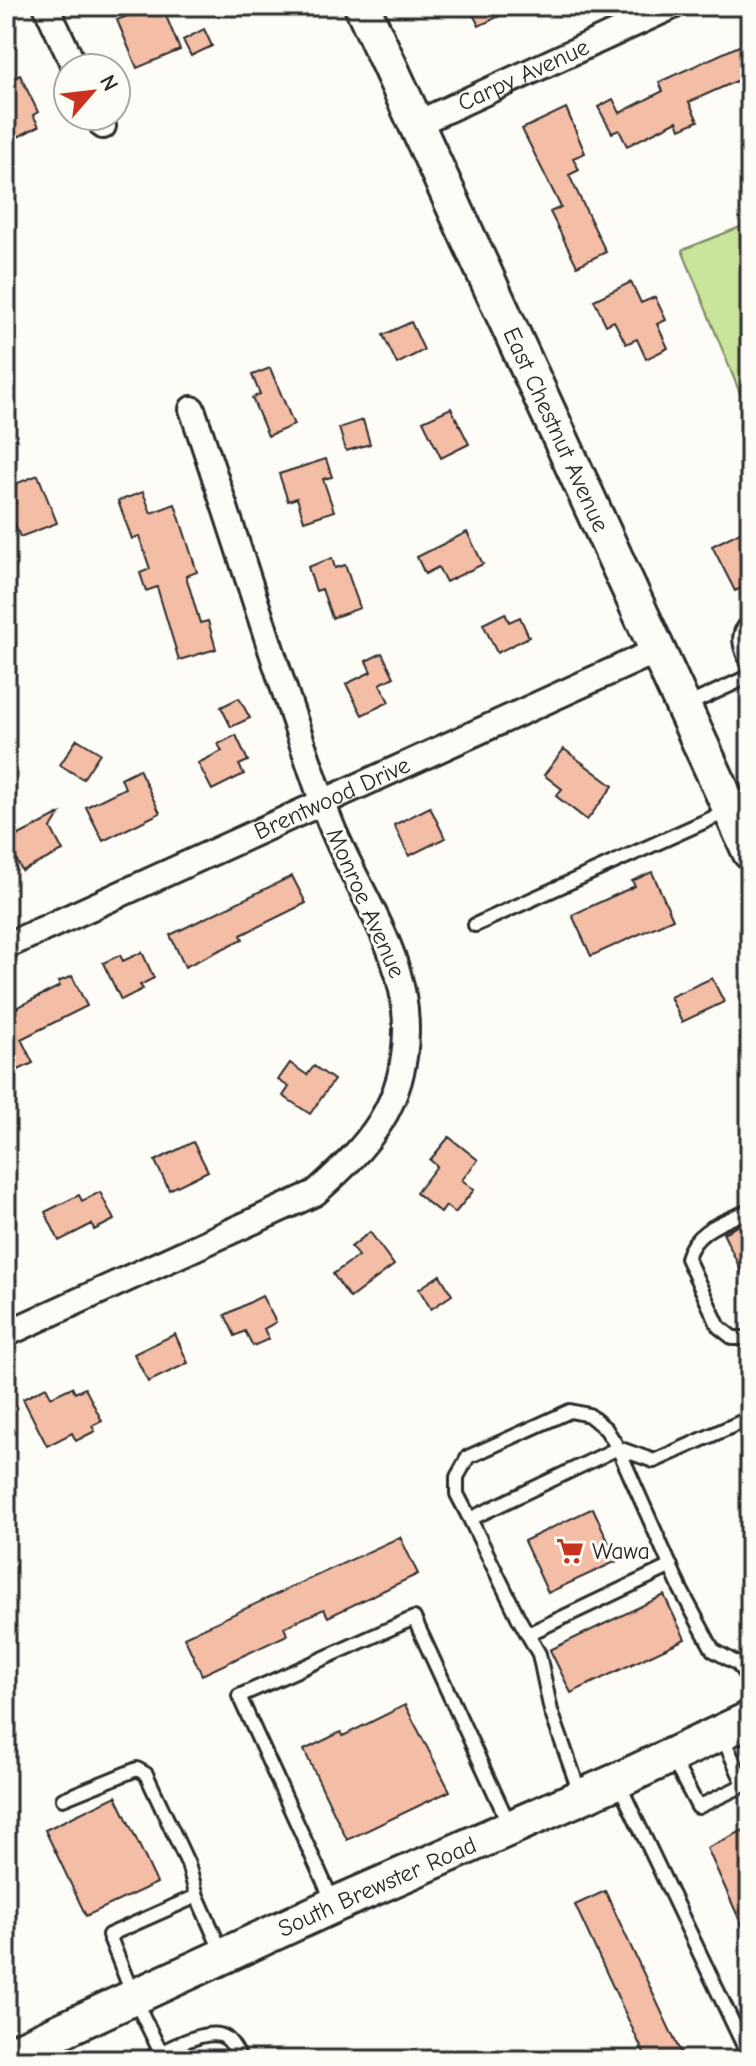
<svg xmlns="http://www.w3.org/2000/svg" width="756" height="2066" font-family="'Comic Neue',sans-serif">
<style>
.green{fill:#c9e49b;stroke:#7a8863;stroke-width:2}
.building{fill:#f3bda6;stroke:#2b2b2b;stroke-width:2}
.lines{fill:none;stroke-linecap:round;stroke-linejoin:round}
.lane-casing{stroke:#2b2b2b;stroke-width:18}
.street-casing{stroke:#2b2b2b;stroke-width:30}
.secondary-casing{stroke:#2b2b2b;stroke-width:40}
.lane{stroke:#fdfcf7;stroke-width:12}
.street{stroke:#fdfcf7;stroke-width:24}
.secondary{stroke:#fdfcf7;stroke-width:34}
.labels{text-anchor:middle;dominant-baseline:central;stroke-width:6;stroke-linejoin:round;paint-order:stroke}
.street-label{font-size:24px;fill:#2b2b2b;stroke:#fdfcf7}
.poi-label{font-size:24px;fill:#2b2b2b;stroke:#fdfcf7;text-anchor:start}
</style>
<rect width="100%" height="100%" fill="#fdfcf7"/>
<filter id="ink" filterUnits="userSpaceOnUse"><feTurbulence type="fractalNoise" baseFrequency=".0125" numOctaves="2"/><feDisplacementMap in="SourceGraphic" scale="16" xChannelSelector="R" yChannelSelector="G"/><feConvolveMatrix kernelMatrix="1 2 1 2 8 2 1 2 1" color-interpolation-filters="sRGB"/></filter>
<g filter="url(#ink)">
<path class="green" d="M 750,223 L 750,418 L 682,250 Z"/>
<path class="building" d="M 151,6 L 162,6 L 180,50 L 137,68 L 117,20 Z
M 469,6 L 520,6 L 479,26 Z
M 204,29 L 212,46 L 191,56 L 183,40 Z
M 750,41 L 750,75 L 689,102 L 698,121 L 680,129 L 677,121 L 627,146 L 619,130 L 612,133 L 598,107 L 613,99 L 620,113 L 663,91 L 659,82 Z
M 20,75 L 38,112 L 33,115 L 39,126 L 6,143 L 6,82 Z
M 566,108 L 585,153 L 573,158 L 579,170 L 569,175 L 606,252 L 577,266 L 550,212 L 561,207 L 522,129 Z
M 631,282 L 641,303 L 655,297 L 666,320 L 657,324 L 668,348 L 646,359 L 637,339 L 626,344 L 614,321 L 606,325 L 594,300 Z
M 411,322 L 424,350 L 397,364 L 383,335 Z
M 270,368 L 294,425 L 268,436 L 252,398 L 260,394 L 252,375 Z
M 451,408 L 469,444 L 441,458 L 423,421 Z
M 363,420 L 370,444 L 346,451 L 339,428 Z
M 326,459 L 332,477 L 323,479 L 334,511 L 304,521 L 297,498 L 288,501 L 279,474 Z
M 38,475 L 57,523 L 20,537 L 8,506 L 16,503 L 10,486 Z
M 143,492 L 151,513 L 175,504 L 197,572 L 186,576 L 200,623 L 208,621 L 216,649 L 179,660 L 157,587 L 146,591 L 140,573 L 150,569 L 139,536 L 132,539 L 118,501 Z
M 750,527 L 750,584 L 735,591 L 712,546 Z
M 467,532 L 483,564 L 446,582 L 438,567 L 425,574 L 417,557 Z
M 332,558 L 335,568 L 345,565 L 360,608 L 332,618 L 322,589 L 316,591 L 308,567 Z
M 505,613 L 509,622 L 520,617 L 529,637 L 497,653 L 483,624 Z
M 382,653 L 394,677 L 380,684 L 389,702 L 362,715 L 346,684 L 371,672 L 366,661 Z
M 239,698 L 250,718 L 231,727 L 221,707 Z
M 236,735 L 248,761 L 239,765 L 244,774 L 212,790 L 198,763 L 222,751 L 218,744 Z
M 77,739 L 100,753 L 83,779 L 60,765 Z
M 564,749 L 613,786 L 587,820 L 556,796 L 562,789 L 544,775 Z
M 139,769 L 160,813 L 103,841 L 86,807 L 125,788 L 121,778 Z
M 430,807 L 445,838 L 409,856 L 394,825 Z
M 60,814 L 51,828 L 63,851 L 22,871 L 7,841 Z
M 652,872 L 673,919 L 591,956 L 572,915 L 635,886 L 632,881 Z
M 292,876 L 306,903 L 241,935 L 243,939 L 185,967 L 170,935 Z
M 142,952 L 154,978 L 140,985 L 143,989 L 121,1000 L 103,963 L 120,955 L 123,961 Z
M 72,976 L 87,1006 L 21,1039 L 33,1063 L 6,1076 L 6,1007 L 8,1012 L 60,986 L 58,982 Z
M 712,978 L 724,1002 L 682,1022 L 670,997 Z
M 290,1063 L 307,1075 L 314,1066 L 334,1080 L 310,1114 L 283,1096 L 289,1087 L 278,1080 Z
M 449,1137 L 478,1160 L 462,1180 L 474,1190 L 455,1213 L 446,1206 L 441,1213 L 416,1193 L 437,1166 L 430,1160 Z
M 193,1142 L 208,1171 L 169,1190 L 155,1161 Z
M 100,1192 L 114,1220 L 94,1230 L 92,1224 L 59,1241 L 45,1212 L 79,1195 L 82,1201 Z
M 750,1220 L 750,1289 L 723,1233 Z
M 370,1232 L 394,1265 L 350,1298 L 333,1274 L 358,1256 L 351,1247 Z
M 440,1275 L 452,1295 L 431,1309 L 419,1289 Z
M 262,1296 L 276,1322 L 264,1329 L 269,1339 L 253,1346 L 245,1331 L 235,1336 L 225,1315 Z
M 175,1334 L 188,1363 L 148,1382 L 134,1354 Z
M 46,1387 L 51,1397 L 72,1387 L 75,1393 L 85,1388 L 102,1421 L 92,1426 L 95,1431 L 76,1441 L 72,1433 L 47,1446 L 23,1399 Z
M 593,1508 L 617,1561 L 548,1593 L 524,1541 Z
M 400,1537 L 418,1574 L 328,1617 L 324,1609 L 284,1627 L 287,1635 L 202,1675 L 184,1637 Z
M 664,1595 L 685,1639 L 571,1693 L 550,1650 Z
M 405,1705 L 450,1791 L 347,1840 L 304,1750 L 341,1732 L 343,1736 Z
M 116,1796 L 157,1883 L 86,1916 L 45,1830 Z
M 750,1827 L 750,1943 L 707,1848 Z
M 605,1891 L 684,2060 L 647,2060 L 575,1905 Z"/>
<g class="lines">
<g class="lane-casing">
<path id="lane" d="M 750,622 C 732,633 743,654 750,669
M 685,706 L 750,676
M 475,925 L 728,811
M 750,1210 C 725,1222 695,1229 687,1258 L 719,1327 L 733,1338 L 750,1338
M 470,1519 L 457,1494 L 457,1477 L 468,1457 L 570,1411 L 589,1415 L 606,1429 L 618,1448 L 681,1590 L 713,1650 L 738,1664 L 750,1681
M 528,1634 L 671,1566
M 722,1736 L 744,1784
M 672,1758 L 698,1807 L 750,1782
M 619,1784 L 750,2059
M 580,1793 L 551,1711 L 539,1654 L 519,1619 L 470,1519 L 618,1448 L 654,1461 L 750,1418
M 63,1799 L 137,1769 L 146,1774 L 188,1864 L 197,1896
M 333,1902 L 239,1696 L 414,1618 L 509,1824
M 161,2053 L 134,1998 L 109,1935 L 197,1896 L 223,1955
M 146,2060 C 164,2051 209,2025 226,2038 C 233,2043 237,2053 241,2060"/>
</g>
<g class="street-casing">
<g id="street">
<path d="M 46,6 L 75,68"/>
<path d="M 98,116 L 103,126"/>
<path id="s1" d="M 416,124 L 673,6"/>
<path id="s2" d="M 6,946 L 656,651"/>
<path d="M 6,1334 L 315,1193 C 368,1146 405,1106 406,1031 C 407,950 355,890 328,817 C 279,682 239,545 192,409"/>
</g>
</g>
<g class="secondary-casing">
<g id="secondary">
<path id="s3" d="M 362,6 L 750,852"/>
<path id="s4" d="M 6,2056 L 334,1905 L 617,1781 L 750,1719"/>
</g>
</g>
<use href="#lane" class="lane"/>
<use href="#street" class="street"/>
<use href="#secondary" class="secondary"/>
</g>
</g>
<defs>
<g id="supermarket-bare" transform="scale(2.16)"><path d="M-6-5.5h2.5l.6 2H6L4.5 2H-2.5L-4.4-4H-6ZM-1.5 3.2a1.3 1.3 0 1 0 .1 0ZM3 3.2a1.3 1.3 0 1 0 .1 0Z" fill="#c8321e" stroke="#fdfcf7" stroke-width="2.5" paint-order="stroke"/></g>
</defs>
<g fill-rule="evenodd">
<use href="#supermarket-bare" x="570" y="1551"/>
</g>
<g class="labels">
<g class="street-label">
<text stroke="none"><textPath href="#s1" startOffset="118">Carpy Avenue</textPath></text>
<text stroke="none"><textPath href="#s3" startOffset="466">East Chestnut Avenue</textPath></text>
<text stroke="none"><textPath href="#s2" startOffset="358">Brentwood Drive</textPath></text>
<text transform="translate(366 903) rotate(66)">Monroe Avenue</text>
<text stroke="none"><textPath href="#s4" startOffset="408">South Brewster Road</textPath></text>
</g>
<g class="poi-label">
<text x="592" y="1551">Wawa</text>
</g>
</g>
<rect width="756" height="2066" fill="none" stroke="#fdfcf7" stroke-width="32"/>
<rect x="16" y="16" width="724" height="2034" fill="none" stroke="#2b2b2b" stroke-width="3" filter="url(#ink)"/>
<g transform="translate(92 92) rotate(62)"><circle r="38" fill="#fdfcf7" stroke="#a9a8a5" stroke-width="2"/>
<path d="M0-6L14 30L0 20L-14 30Z" fill="#c8321e"/>
<text y="-12" font-size="22" font-weight="bold" text-anchor="middle" fill="#2b2b2b">N</text>
</g>
</svg>
